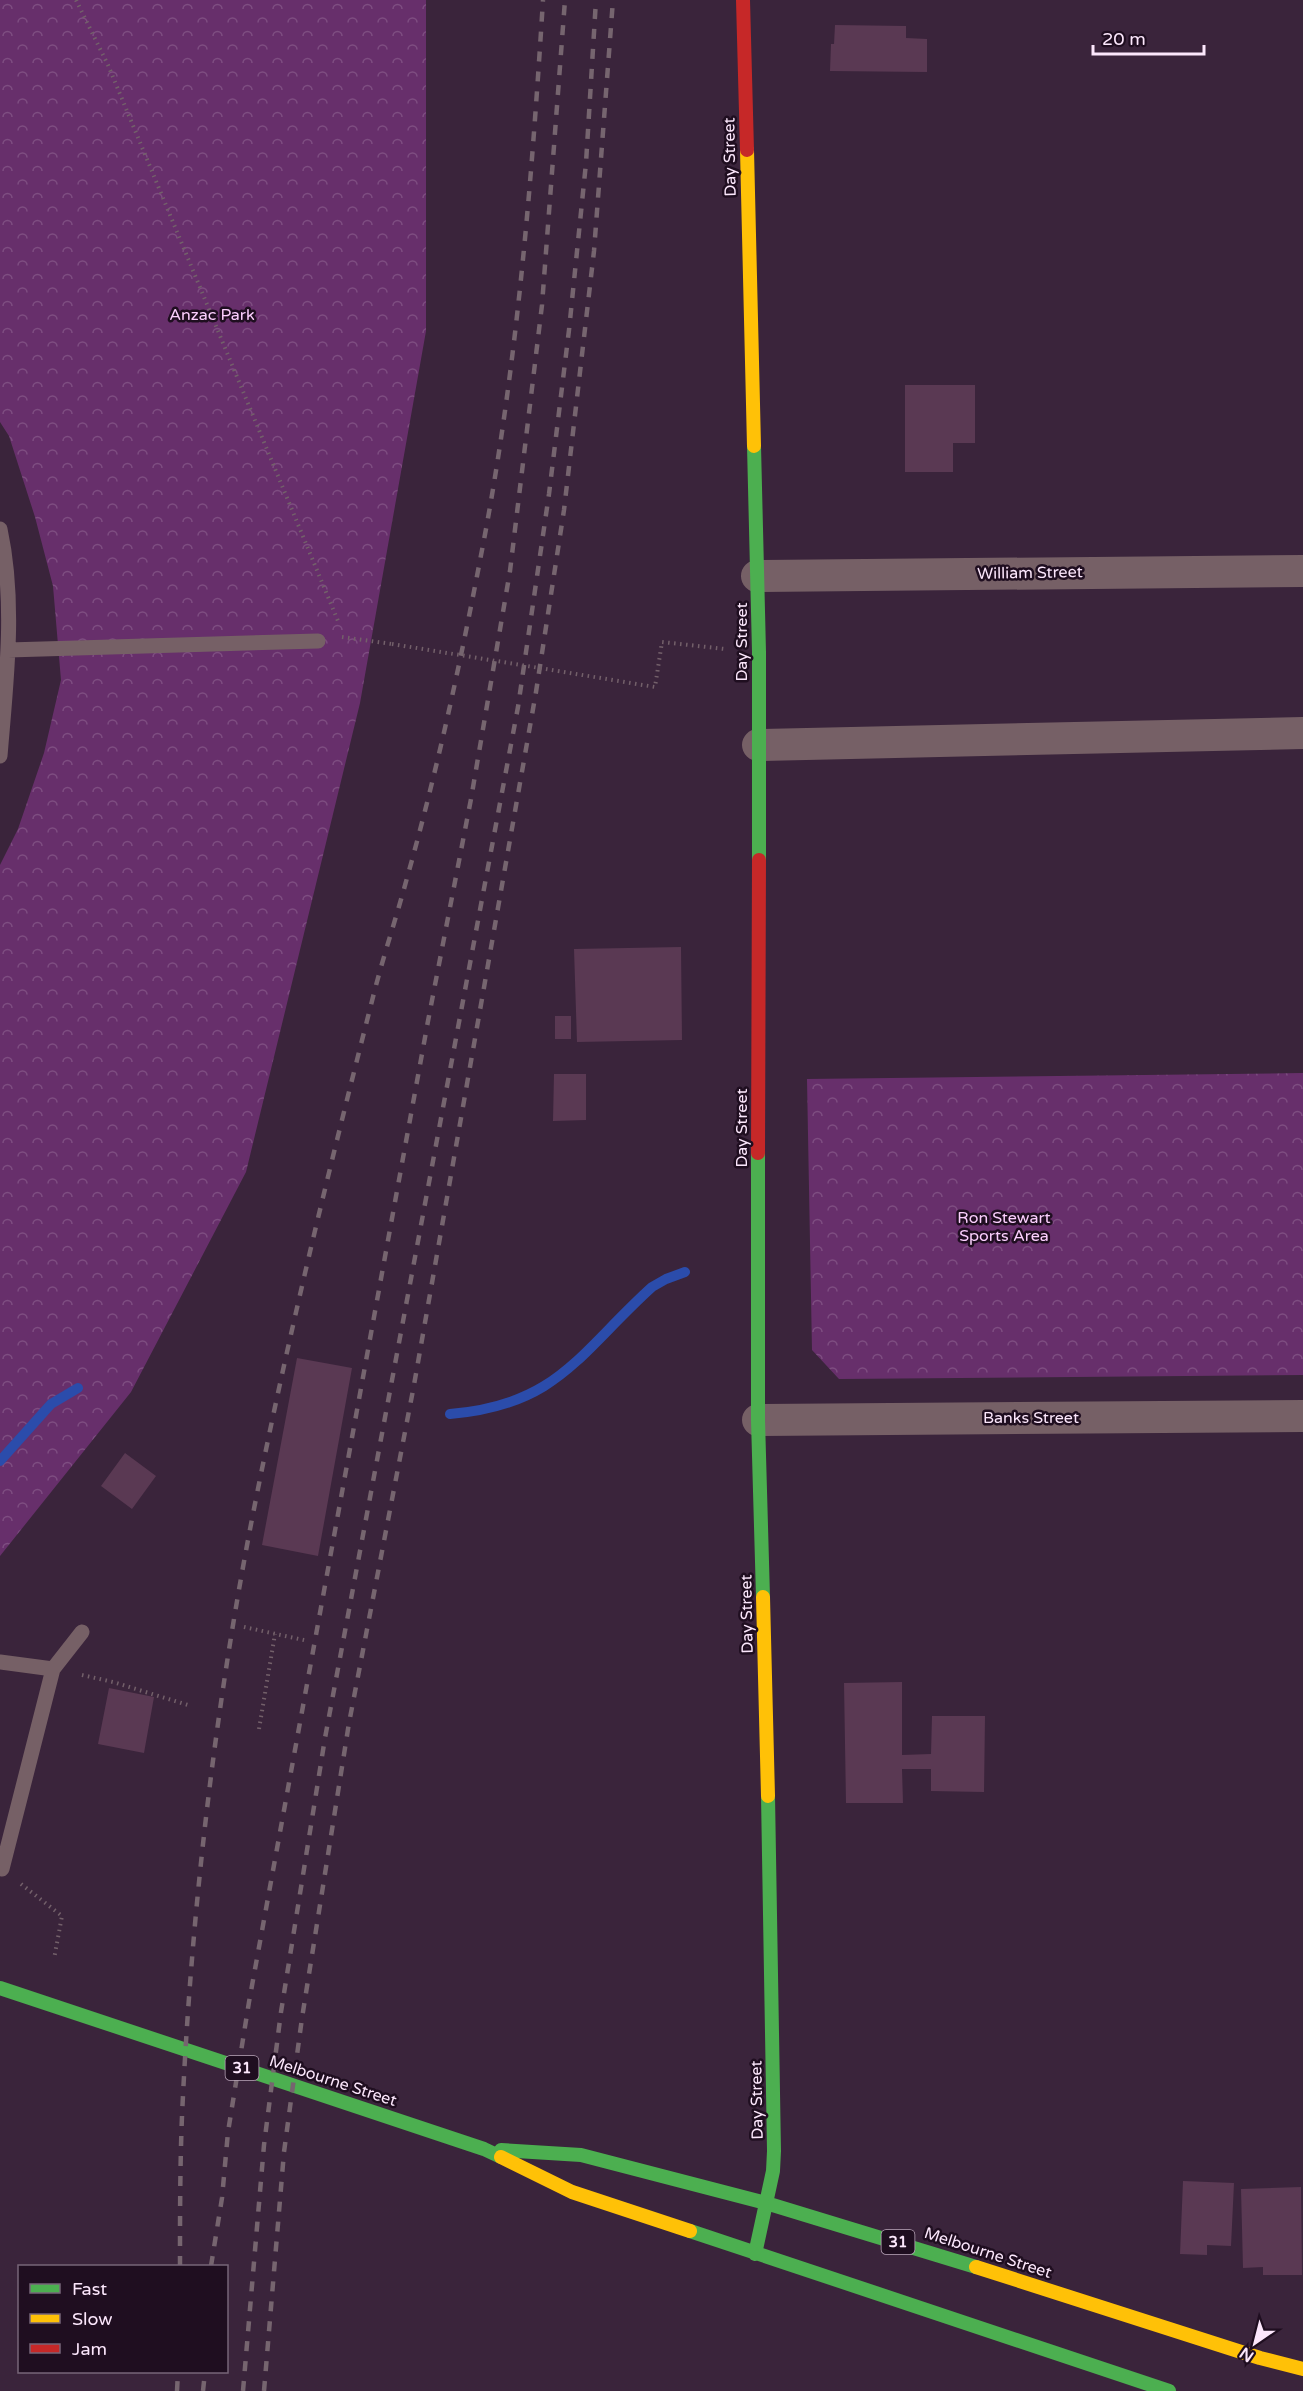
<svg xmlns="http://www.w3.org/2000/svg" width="1303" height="2391" font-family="'Varela Round',sans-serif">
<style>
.park{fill:url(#park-crowns)}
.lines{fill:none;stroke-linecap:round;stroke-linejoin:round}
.stream{stroke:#2b4cab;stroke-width:10}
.building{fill:#5a3953}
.path{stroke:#73606a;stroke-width:4;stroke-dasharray:1.5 4.5;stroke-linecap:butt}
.lane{stroke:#766066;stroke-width:15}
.street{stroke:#766066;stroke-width:32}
.fast{stroke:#4caf50;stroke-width:14}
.slow{stroke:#ffc107;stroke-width:14}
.jam{stroke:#c62828;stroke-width:14}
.rail{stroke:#76656f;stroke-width:4.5;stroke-dasharray:10 10;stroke-linecap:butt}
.path-bridge{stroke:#73606a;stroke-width:4;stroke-dasharray:1.5 4.5;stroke-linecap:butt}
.labels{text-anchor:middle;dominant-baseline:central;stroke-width:5;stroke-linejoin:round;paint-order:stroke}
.shield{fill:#1f0e20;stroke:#baa6ba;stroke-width:1.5}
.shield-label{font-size:15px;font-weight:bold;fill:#fce7fc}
.street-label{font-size:16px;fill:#fce7fc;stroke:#1f0e20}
.park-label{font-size:16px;fill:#fccffe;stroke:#1f0e20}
</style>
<defs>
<pattern id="park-crowns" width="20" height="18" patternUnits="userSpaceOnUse" patternTransform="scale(1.5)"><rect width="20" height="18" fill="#672f6b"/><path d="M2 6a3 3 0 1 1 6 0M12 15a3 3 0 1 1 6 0" fill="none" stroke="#7e4d81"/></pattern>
</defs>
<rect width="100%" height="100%" fill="#3a243b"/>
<path class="park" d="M 0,0 L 426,0 L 426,331 L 360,703 L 246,1172 L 131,1392 L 0,1556 L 0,865 L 18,829 L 44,753 L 61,680 L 53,586 L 35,517 L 9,436 L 0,422 Z
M 1303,1073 L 1303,1375 L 839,1379 L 812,1350 L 807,1079 Z"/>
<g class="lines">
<path class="stream" d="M 450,1414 C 558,1405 579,1353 652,1287 L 666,1279 L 685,1272
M 0,1461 L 51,1404 L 78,1388"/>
</g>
<path class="building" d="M 835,25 L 906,26 L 906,38 L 927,39 L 927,72 L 830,71 L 831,44 L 834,44 Z
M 905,385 L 975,385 L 975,443 L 953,443 L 953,472 L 905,472 Z
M 681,947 L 682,1040 L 577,1042 L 574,949 Z
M 555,1016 L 571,1016 L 571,1039 L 555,1039 Z
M 554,1074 L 586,1074 L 586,1120 L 553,1121 Z
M 297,1358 L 352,1368 L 318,1556 L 262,1545 Z
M 125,1453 L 156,1476 L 132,1509 L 101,1486 Z
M 902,1682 L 902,1755 L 931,1754 L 932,1716 L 985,1716 L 984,1792 L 931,1791 L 931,1769 L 902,1769 L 903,1803 L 846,1803 L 844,1683 Z
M 109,1688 L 154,1697 L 144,1753 L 98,1744 Z
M 1183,2181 L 1234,2183 L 1231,2246 L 1207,2245 L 1207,2255 L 1180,2254 Z
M 1301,2187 L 1302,2275 L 1263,2275 L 1263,2267 L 1243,2268 L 1241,2189 Z"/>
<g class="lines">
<path class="path" d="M 76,0 L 108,65 L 338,621
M 342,637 L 392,644
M 558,671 L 655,687 L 662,642 L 725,649
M 244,1627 L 308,1641
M 82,1675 L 113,1682 L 188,1705
M 259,1729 L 275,1634
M 21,1884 L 62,1916 L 54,1959"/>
<path class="lane" d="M 0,529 C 16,603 6,682 0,756
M 8,650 L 318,641
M 0,1662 L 53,1669
M 2,1869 L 53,1669 L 82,1632"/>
<path class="street" d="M 757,576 L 1303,571
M 758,745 L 1303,733
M 758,1420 L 1303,1416"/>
<path class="fast" d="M 754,446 L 759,652 L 759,860
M 758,1153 L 758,1420 L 763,1597
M 0,1988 L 484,2149 L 501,2157
M 501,2150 L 581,2155 L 766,2203 L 976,2267
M 690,2231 L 1169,2391
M 755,2254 L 773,2171 L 774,2151 L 768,1796"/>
<path class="slow" d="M 747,150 L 754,446
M 763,1597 L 768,1796
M 501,2157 L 572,2192 L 690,2231
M 976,2267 L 1260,2358 L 1303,2369"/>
<path class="jam" d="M 743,0 L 747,150
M 758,1153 L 759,860"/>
<path class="rail" d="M 180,2266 C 180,2216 180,2166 182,2116 C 191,1917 214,1715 252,1519 C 286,1345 328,1173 372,1001 C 382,960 396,919 407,878 C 439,764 464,646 486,529 C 518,354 532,177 543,0
M 211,2266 L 222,2198 L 228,2132 L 249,2002 L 428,1021 L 471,799 L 510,571 L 542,305 L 565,0
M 177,2391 L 178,2372
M 203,2391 L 205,2372
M 243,2391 L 264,2145 L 281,2012 L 325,1738 L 518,707 L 549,494 L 569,330 L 586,163 L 596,0
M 264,2391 L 284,2152 L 302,2018 L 349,1723 L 414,1385 L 536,692 L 564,510 L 594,251 L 613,0"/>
<path class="path-bridge" d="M 392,644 L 558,671"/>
</g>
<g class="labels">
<g class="shield">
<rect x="225.5" y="2056" width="33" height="24" rx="4.5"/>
<rect x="881.5" y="2230" width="33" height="24" rx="4.5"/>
</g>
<g class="shield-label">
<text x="242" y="2068">31</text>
<text x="898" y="2242">31</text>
</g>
<g class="street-label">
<text transform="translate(730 157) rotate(-91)">Day Street</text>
<text transform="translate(1030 573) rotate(-1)">William Street</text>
<text transform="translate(742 642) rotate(-90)">Day Street</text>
<text transform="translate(742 1128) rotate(-90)">Day Street</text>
<text x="1031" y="1418">Banks Street</text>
<text transform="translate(747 1614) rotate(-91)">Day Street</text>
<text transform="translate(333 2081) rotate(18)">Melbourne Street</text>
<text transform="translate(757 2100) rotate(-91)">Day Street</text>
<text transform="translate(988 2253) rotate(18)">Melbourne Street</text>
</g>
<g class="park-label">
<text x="212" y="315">Anzac Park</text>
<text x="1004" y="1218">Ron Stewart<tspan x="1004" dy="18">Sports Area</tspan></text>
</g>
</g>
<rect x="18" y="2265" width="210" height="108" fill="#1f0e20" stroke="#776578" stroke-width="1.5"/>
<rect x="30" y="2284" width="30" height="9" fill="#4caf50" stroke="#776578" stroke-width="1.5"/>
<text x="72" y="2295" font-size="18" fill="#fce7fc">Fast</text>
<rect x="30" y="2314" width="30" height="9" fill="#ffc107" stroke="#776578" stroke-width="1.5"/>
<text x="72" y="2325" font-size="18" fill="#fce7fc">Slow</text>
<rect x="30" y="2344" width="30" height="9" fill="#c62828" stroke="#776578" stroke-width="1.5"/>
<text x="72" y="2355" font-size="18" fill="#fce7fc">Jam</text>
<g transform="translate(1255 2343) rotate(215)" stroke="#1f0e20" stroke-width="4.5" paint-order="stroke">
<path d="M0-4.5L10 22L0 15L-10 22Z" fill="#fce7fc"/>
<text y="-9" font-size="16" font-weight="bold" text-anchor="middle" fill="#fce7fc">N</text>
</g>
<path d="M1093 45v9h111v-9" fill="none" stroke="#fce7fc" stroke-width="3"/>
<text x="1102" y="45" font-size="18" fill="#fce7fc" stroke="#1f0e20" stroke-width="4.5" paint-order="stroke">20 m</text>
</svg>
